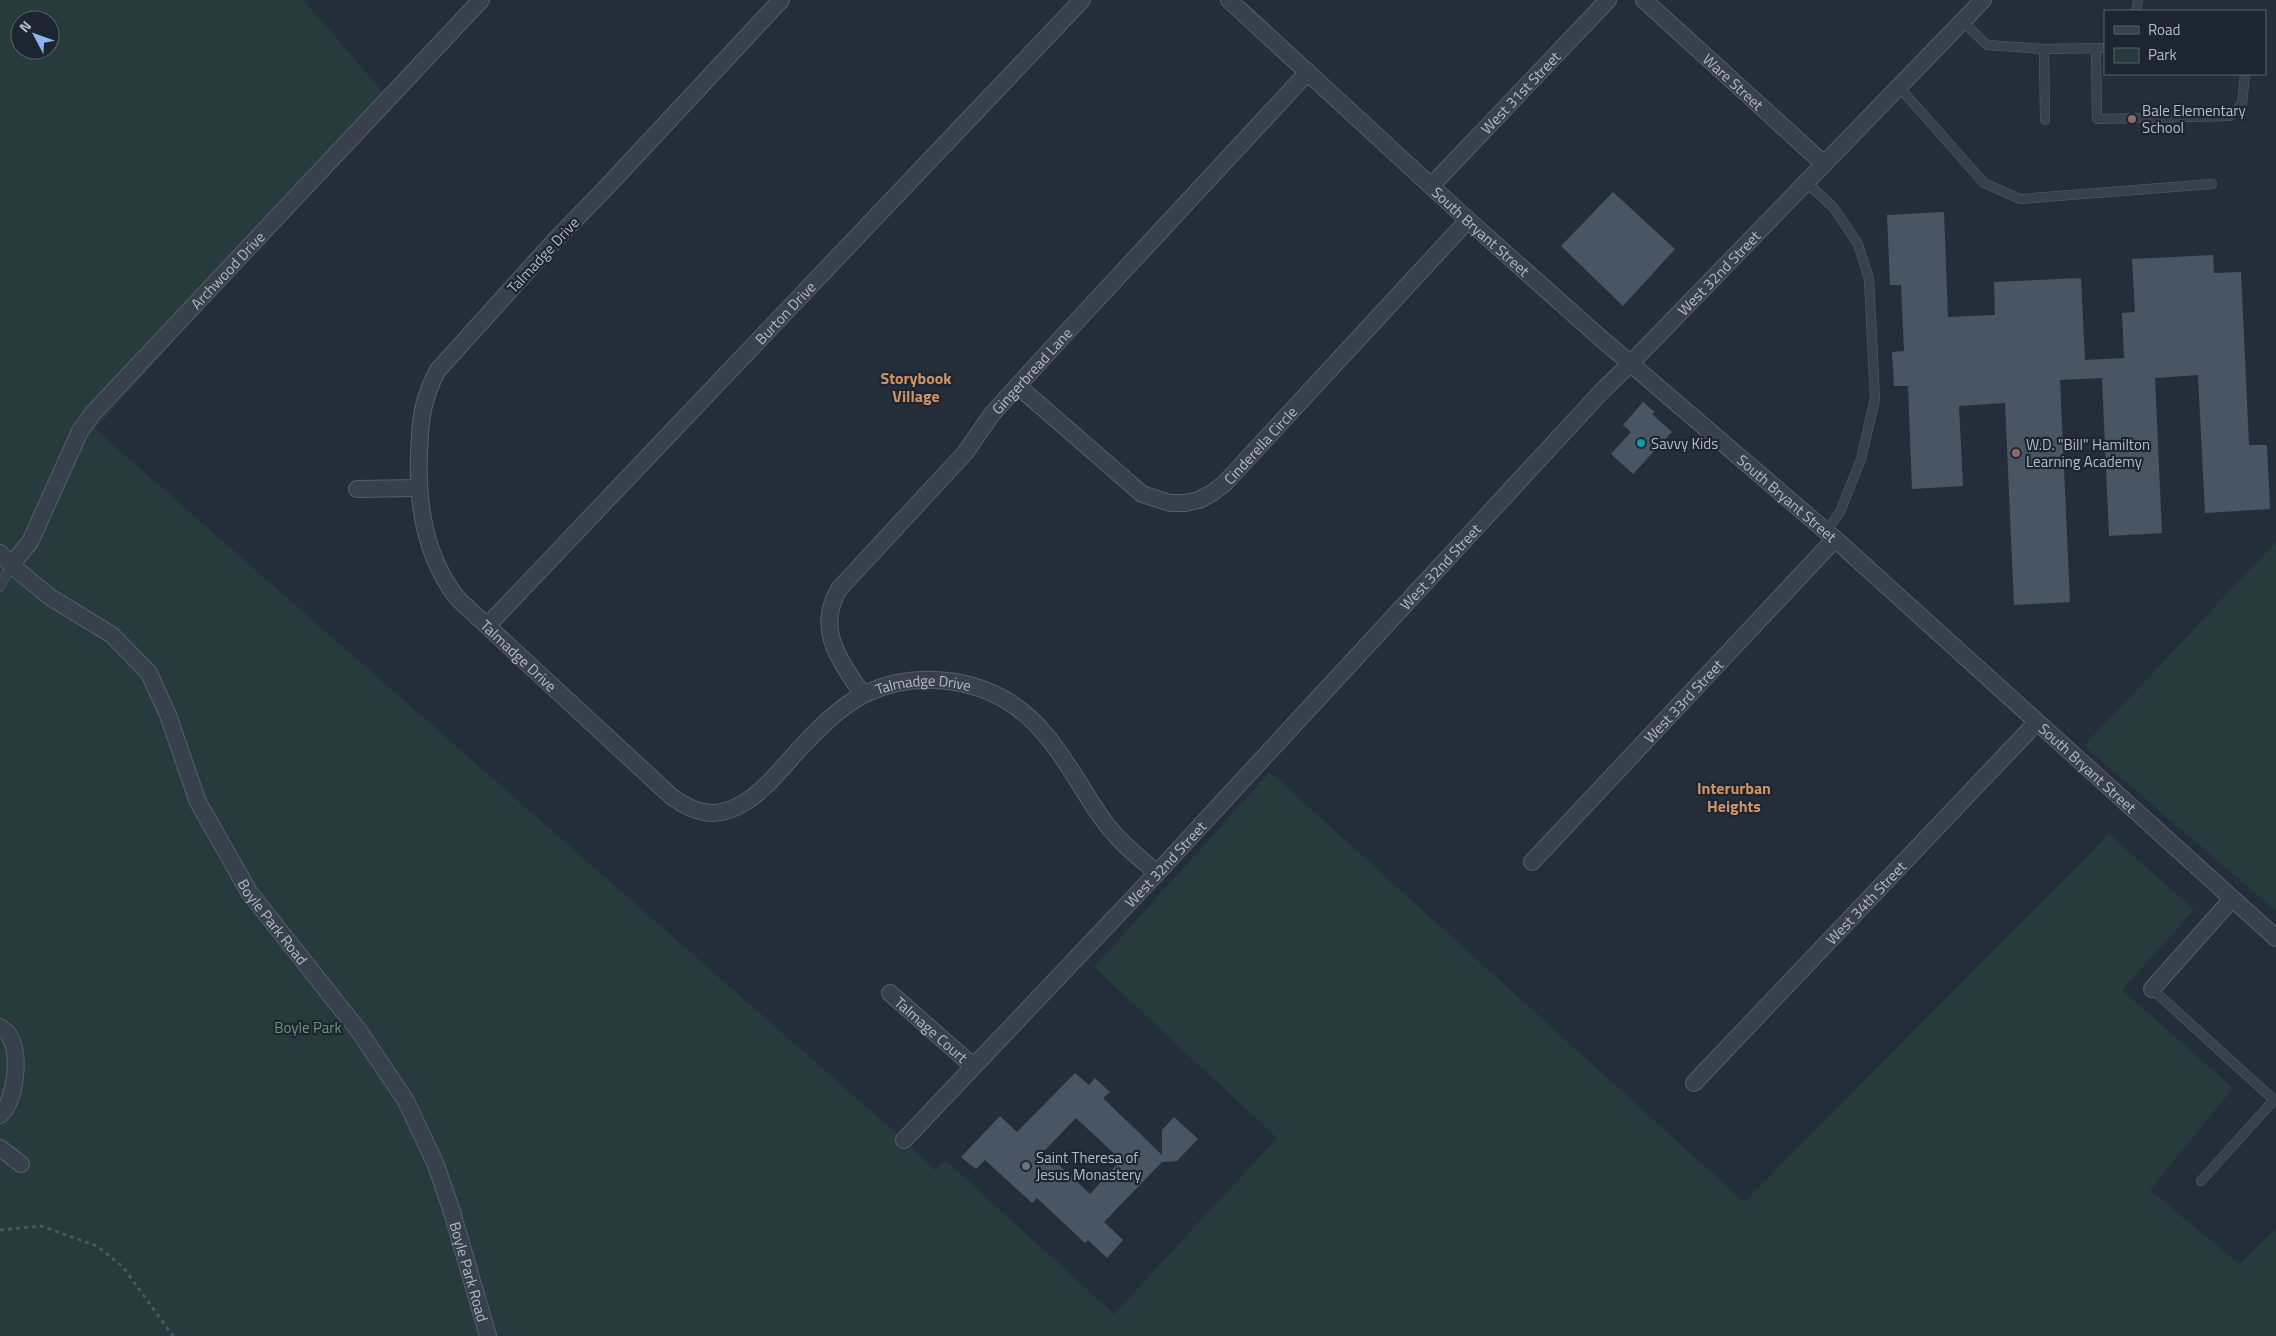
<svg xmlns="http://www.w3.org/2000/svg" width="2276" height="1336" font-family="'Titillium Web',sans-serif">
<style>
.green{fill:#273b3d;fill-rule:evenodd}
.building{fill:#4a5564;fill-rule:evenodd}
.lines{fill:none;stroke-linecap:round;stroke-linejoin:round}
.lane-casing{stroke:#565d69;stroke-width:10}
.street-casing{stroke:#565d69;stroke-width:18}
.path{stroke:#46585b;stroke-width:3;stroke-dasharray:4 4;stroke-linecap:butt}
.lane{stroke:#38404b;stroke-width:9}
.street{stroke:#38404b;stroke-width:16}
.education-dot{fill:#8d6e63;stroke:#1d2530;stroke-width:2}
.culture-dot{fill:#0f9aa8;stroke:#1d2530;stroke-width:2}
.worship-dot{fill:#6b7280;stroke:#1d2530;stroke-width:2}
.labels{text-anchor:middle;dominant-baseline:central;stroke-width:4.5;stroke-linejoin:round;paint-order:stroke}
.street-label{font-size:15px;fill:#b3bac7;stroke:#1d2530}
.poi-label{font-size:15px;fill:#b3bac7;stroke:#1d2530;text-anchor:start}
.park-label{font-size:15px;fill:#6b9676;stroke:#1d2530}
.neighbourhood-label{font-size:16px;font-weight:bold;fill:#cf9466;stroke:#1d2530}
</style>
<rect width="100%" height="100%" fill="#242e3b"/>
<path class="green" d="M 0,0 L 303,0 L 389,99 L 95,429 L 904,1140 L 935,1170 L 945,1160 L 1114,1314 L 1277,1138 L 1094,967 L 1270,772 L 1744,1202 L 2109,834 L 2194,910 L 2122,990 L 2233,1088 L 2150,1190 L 2239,1264 L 2276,1229 L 2276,1336 L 0,1336 ZM 20,20 L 50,20 L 50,50 L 20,50 Z
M 2276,542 L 2276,911 L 2084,746 Z"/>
<path class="building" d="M 1613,192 L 1675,249 L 1623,306 L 1561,246 Z
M 1944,212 L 1948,317 L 1995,315 L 1994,282 L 2081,278 L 2085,360 L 2124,358 L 2122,313 L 2135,312 L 2132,259 L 2213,255 L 2214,273 L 2241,272 L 2249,445 L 2267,445 L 2270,509 L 2205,513 L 2198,375 L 2155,378 L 2162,533 L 2109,536 L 2102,378 L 2060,380 L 2070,602 L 2014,605 L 2005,403 L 1959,406 L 1963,486 L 1912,489 L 1908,386 L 1894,386 L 1892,352 L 1904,351 L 1901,285 L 1890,285 L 1887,215 Z
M 1643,402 L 1655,412 L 1652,414 L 1672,432 L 1633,474 L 1611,454 L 1631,432 L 1623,425 Z
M 1075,1073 L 1089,1085 L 1095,1078 L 1110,1092 L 1103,1098 L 1162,1155 L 1162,1130 L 1174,1117 L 1198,1139 L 1177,1161 L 1162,1162 L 1104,1222 L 1123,1240 L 1107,1258 L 1088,1240 L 1085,1243 L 1037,1198 L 1032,1203 L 985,1160 L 976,1169 L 961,1157 L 1000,1116 L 1017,1132 ZM 1076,1118 L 1121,1160 L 1090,1194 L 1044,1151 Z"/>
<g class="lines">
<g class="lane-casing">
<path id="lane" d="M 2136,11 L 2138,0
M 1962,21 L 1987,45 L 2044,49 L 2045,120
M 2096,48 L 2097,119 L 2230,116 L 2242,104 L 2245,74
M 2044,49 L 2105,48
M 1899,87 L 1984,183 L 2020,199 L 2212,184
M 1807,183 L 1833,207 L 1858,244 L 1869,279 L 1875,399 L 1861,459 L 1840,512 L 1826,531
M 0,587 L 11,565
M 2152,989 L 2274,1100 L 2201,1181"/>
</g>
<g class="street-casing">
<g id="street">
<path id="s1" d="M 781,0 L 603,191 L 558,237 L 438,370 C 422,399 420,421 419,454 C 417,506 425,557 458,599 L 672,797 C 696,814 716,819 742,804 C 767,790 787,761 807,741 C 823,724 844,704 865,694 C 909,673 962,676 1004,699 C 1050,725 1072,775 1101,817 C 1116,839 1137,856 1157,873"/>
<path id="s2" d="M 1229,0 L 1468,220 L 1596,334 L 1835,539 L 2276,938"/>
<path id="s3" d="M 1644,0 L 1824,164"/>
<path id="s4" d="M 1432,185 L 1608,0"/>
<path id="s5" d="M 1018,386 L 1142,494 L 1170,503 L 1185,503 L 1199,500 L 1212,493 L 1224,484 L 1468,220"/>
<path d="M 357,489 L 418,488"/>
<path id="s6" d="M 0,553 L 11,565 L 50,597 L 112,635 L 149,673 L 168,715 L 198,802 L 249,892 L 359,1031 L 406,1101 L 436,1165 L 452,1212 L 488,1336"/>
<path id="s7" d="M 11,565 L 30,542 L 80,431 L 93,413 L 481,0"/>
<path id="s8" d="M 488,625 L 1082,0"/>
<path id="s9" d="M 863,695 C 840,660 815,630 839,589 L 965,453 L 992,414 L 1064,335 L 1308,72"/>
<path id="s10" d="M 1532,862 L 1835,539"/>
<path d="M 2152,989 L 2232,899"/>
<path id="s11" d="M 890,993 L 973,1066"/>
<path d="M 0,1027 C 3,1030 7,1032 9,1035 C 21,1054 16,1100 0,1115"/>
<path id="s12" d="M 1694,1083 L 2037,722"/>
<path id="s13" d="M 904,1140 L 1157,873 L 1603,390 L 1631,363 L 1983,0"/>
<path d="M 0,1148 L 21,1164"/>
</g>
</g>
<path class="path" d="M 0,1230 L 41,1226 L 97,1246 L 123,1267 L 173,1336"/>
<use href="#lane" class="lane"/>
<use href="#street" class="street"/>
</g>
<g class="education-dot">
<circle cx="2132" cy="119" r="5"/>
<circle cx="2016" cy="453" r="5"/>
</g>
<circle class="culture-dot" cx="1641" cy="443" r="5"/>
<circle class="worship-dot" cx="1026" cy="1166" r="5"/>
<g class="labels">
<g class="street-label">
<text stroke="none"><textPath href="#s3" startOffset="121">Ware Street</textPath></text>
<text stroke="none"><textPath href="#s4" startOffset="128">West 31st Street</textPath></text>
<text stroke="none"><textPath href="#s2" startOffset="342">South Bryant Street</textPath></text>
<text transform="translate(543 255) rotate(-47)">Talmadge Drive</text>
<text stroke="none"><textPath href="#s7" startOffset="370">Archwood Drive</textPath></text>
<text stroke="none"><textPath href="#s13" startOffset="1190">West 32nd Street</textPath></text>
<text stroke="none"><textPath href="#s8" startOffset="431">Burton Drive</textPath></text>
<text stroke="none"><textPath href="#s9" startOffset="408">Gingerbread Lane</textPath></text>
<text stroke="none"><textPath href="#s5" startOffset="306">Cinderella Circle</textPath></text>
<text stroke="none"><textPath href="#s2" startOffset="748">South Bryant Street</textPath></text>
<text stroke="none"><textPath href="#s13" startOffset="785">West 32nd Street</textPath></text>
<text stroke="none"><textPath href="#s1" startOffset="828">Talmadge Drive</textPath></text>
<text stroke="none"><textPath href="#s1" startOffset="1338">Talmadge Drive</textPath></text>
<text stroke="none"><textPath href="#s10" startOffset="221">West 33rd Street</textPath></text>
<text stroke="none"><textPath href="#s2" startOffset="1152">South Bryant Street</textPath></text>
<text stroke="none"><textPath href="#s13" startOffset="380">West 32nd Street</textPath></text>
<text stroke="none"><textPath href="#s12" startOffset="249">West 34th Street</textPath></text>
<text stroke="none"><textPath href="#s6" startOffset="472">Boyle Park Road</textPath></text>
<text stroke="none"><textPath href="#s11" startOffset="55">Talmage Court</textPath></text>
<text stroke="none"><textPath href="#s6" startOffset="878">Boyle Park Road</textPath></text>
</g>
<g class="poi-label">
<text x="2142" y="110">Bale Elementary<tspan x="2142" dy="17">School</tspan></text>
<text x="1651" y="443">Savvy Kids</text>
<text x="2026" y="444">W.D. "Bill" Hamilton<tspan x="2026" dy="17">Learning Academy</tspan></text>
<text x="1036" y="1157">Saint Theresa of<tspan x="1036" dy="17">Jesus Monastery</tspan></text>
</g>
<g class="park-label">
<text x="308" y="1027">Boyle Park</text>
</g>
<g class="neighbourhood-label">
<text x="916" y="378">Storybook<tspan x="916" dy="18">Village</tspan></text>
<text x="1734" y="788">Interurban<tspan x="1734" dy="18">Heights</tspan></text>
</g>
</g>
<rect x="2104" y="10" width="162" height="65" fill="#1d2530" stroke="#59616c"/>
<rect x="2114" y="26" width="25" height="8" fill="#38404b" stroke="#59616c"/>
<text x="2148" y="35" font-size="15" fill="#b3bac7">Road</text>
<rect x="2114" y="48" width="25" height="15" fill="#273b3d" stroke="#59616c"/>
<text x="2148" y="60" font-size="15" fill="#b3bac7">Park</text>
<g transform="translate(35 35) rotate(311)"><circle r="24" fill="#1d2530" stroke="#59616c"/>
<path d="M0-4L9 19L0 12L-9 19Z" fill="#8cb3f2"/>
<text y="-8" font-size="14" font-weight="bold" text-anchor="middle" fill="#b3bac7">N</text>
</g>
</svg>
